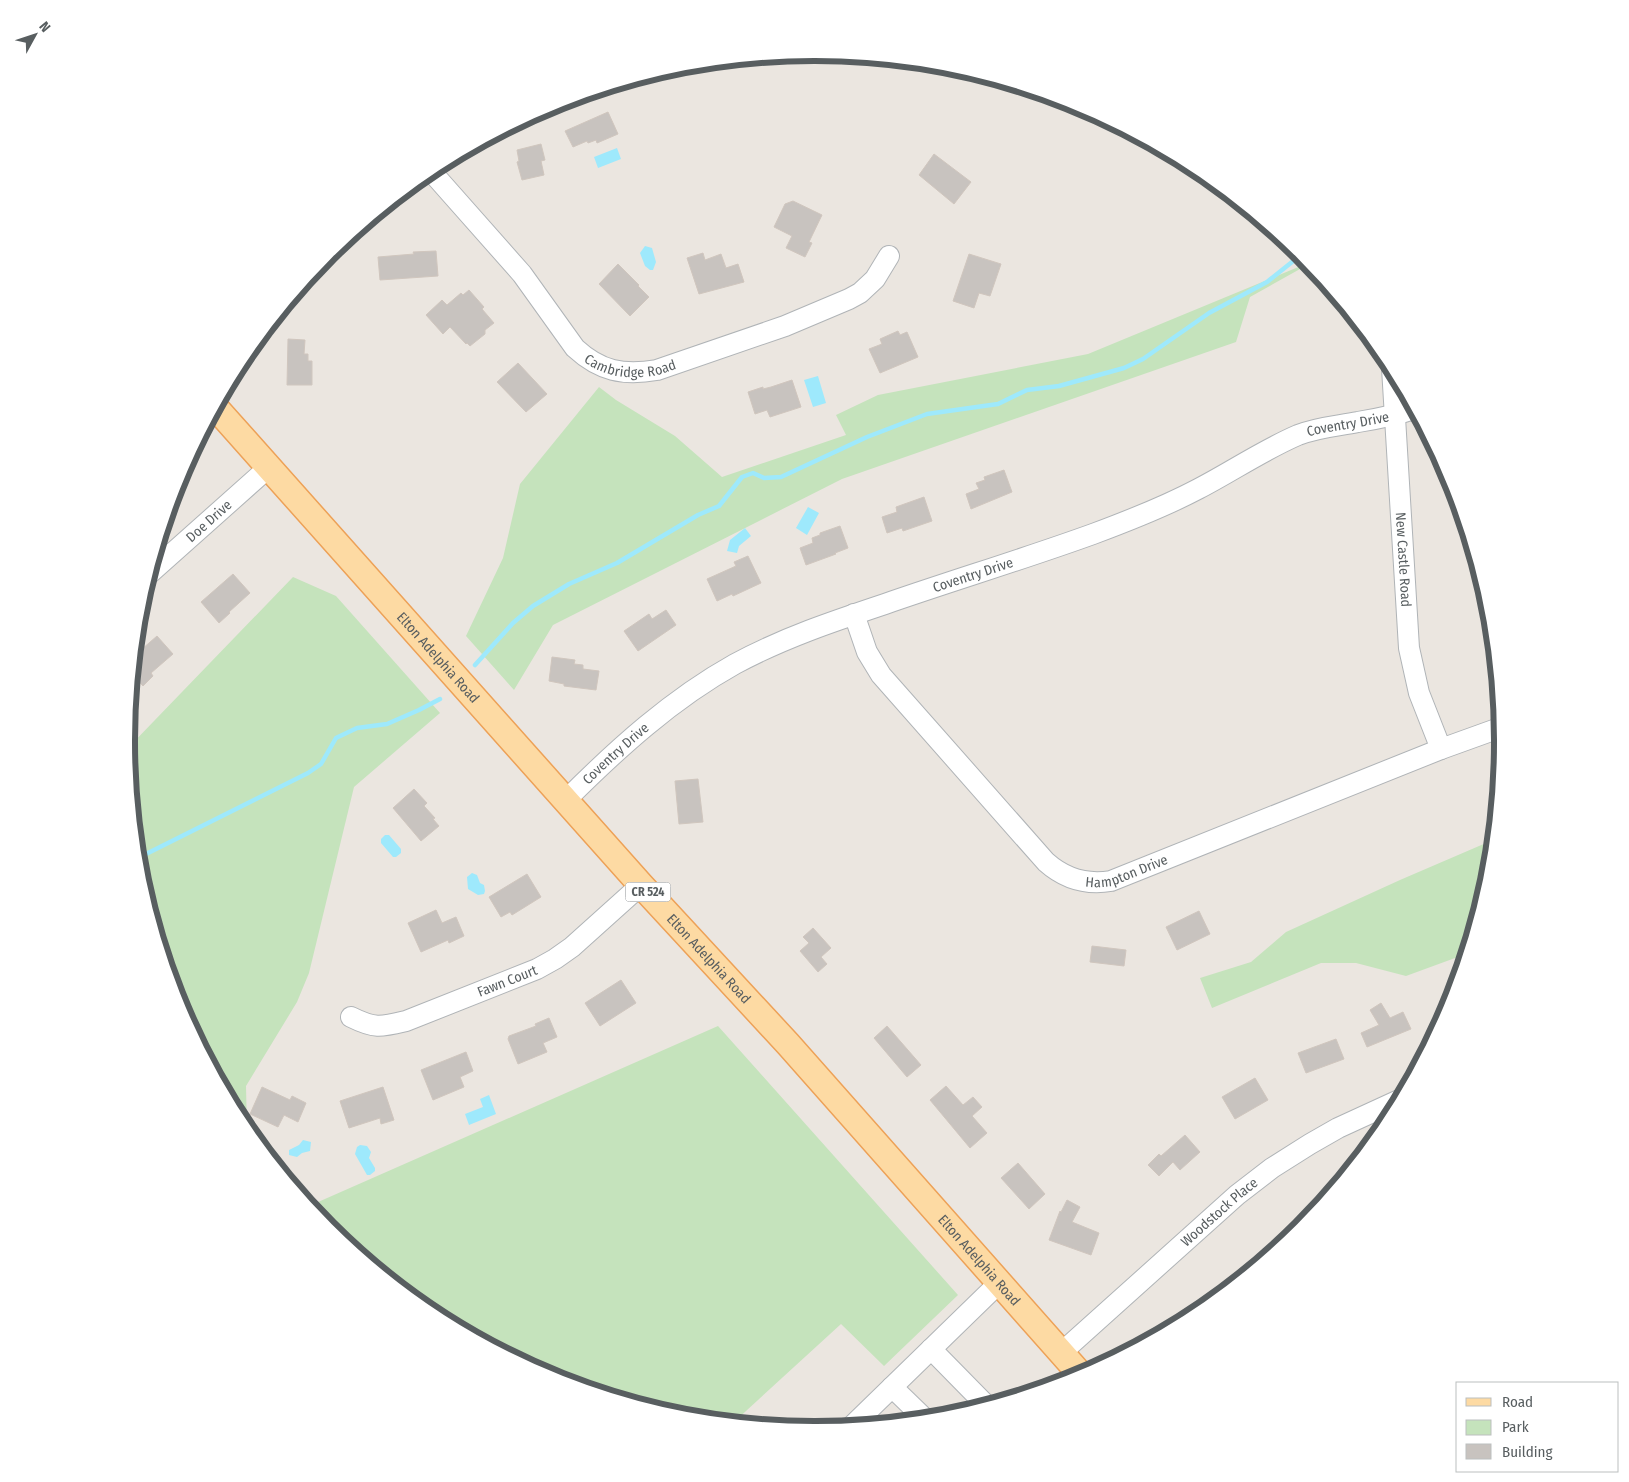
<svg xmlns="http://www.w3.org/2000/svg" width="1629" height="1482" font-family="'Fira Sans Condensed',sans-serif">
<style>
.green{fill:#c5e3bc}
.water{fill:#9ee9fc}
.lines{fill:none;stroke-linecap:round;stroke-linejoin:round}
.stream{stroke:#9ee9fc;stroke-width:4.5}
.building{fill:#c8c3bf;stroke:#d0c6be}
.minor-casing{stroke:#b0b4b7;stroke-width:22}
.major-casing{stroke:#eda157;stroke-width:28}
.minor{stroke:#fff;stroke-width:20}
.major{stroke:#fddaa3;stroke-width:25}
.labels{text-anchor:middle;dominant-baseline:central;stroke-width:5;stroke-linejoin:round;paint-order:stroke}
.shield{fill:#fff;stroke:#8a8e90;stroke-width:1}
.shield-label{font-size:12px;font-weight:bold;fill:#585e60}
.street-label{font-size:14px;fill:#585e60;stroke:#fff}
.rim{fill:none;stroke:#585e60;stroke-width:6}
</style>
<rect width="100%" height="100%" fill="#ebe6e0"/>
<path class="green" d="M 1308,263 L 1309,264 L 1250,297 L 1236,342 L 842,479 L 553,625 L 514,690 L 466,636 L 503,558 L 520,484 L 599,387 L 616,400 L 675,436 L 722,477 L 846,435 L 836,415 L 878,395 L 1088,354 Z
M 293,577 L 336,596 L 440,713 L 354,787 L 309,973 L 297,1002 L 246,1086 L 247,1129 L 242,1123 L 178,1004 L 139,875 L 127,749 Z
M 1493,840 L 1490,876 L 1466,954 L 1406,976 L 1356,963 L 1321,963 L 1212,1008 L 1200,978 L 1251,962 L 1286,932 L 1400,880 Z
M 718,1026 L 958,1295 L 884,1366 L 841,1324 L 734,1422 L 680,1416 L 551,1377 L 432,1313 L 327,1228 L 309,1206 Z"/>
<path class="water" d="M 617,148 L 621,159 L 598,168 L 594,157 Z
M 645,246 L 652,248 L 656,262 L 653,270 L 650,270 L 645,266 L 640,253 Z
M 818,376 L 826,403 L 813,407 L 804,380 Z
M 808,507 L 819,513 L 807,535 L 796,528 Z
M 745,528 L 751,536 L 739,546 L 737,553 L 727,551 L 730,540 Z
M 385,835 L 389,835 L 401,849 L 401,853 L 396,857 L 393,857 L 381,843 L 381,839 Z
M 472,873 L 477,875 L 480,883 L 484,885 L 485,891 L 484,894 L 478,895 L 468,889 L 467,877 Z
M 489,1095 L 496,1114 L 469,1125 L 465,1114 L 483,1107 L 480,1099 Z
M 303,1140 L 311,1142 L 310,1151 L 302,1153 L 297,1157 L 289,1155 L 289,1150 L 299,1145 Z
M 360,1145 L 367,1146 L 371,1152 L 369,1158 L 375,1168 L 375,1171 L 370,1175 L 367,1175 L 355,1154 L 357,1147 Z"/>
<g class="lines">
<path class="stream" d="M 475,665 L 513,623 L 533,606 L 569,584 L 617,563 L 698,515 L 719,506 L 742,477 L 753,473 L 764,478 L 781,477 L 867,437 L 927,414 L 998,404 L 1027,390 L 1059,386 L 1124,368 L 1143,359 L 1209,313 L 1267,282 L 1297,258 L 1300,253
M 138,858 L 308,773 L 321,764 L 336,738 L 357,728 L 387,724 L 419,710 L 440,699"/>
</g>
<path class="building" d="M 608,112 L 618,134 L 597,143 L 596,140 L 588,143 L 587,141 L 573,147 L 565,131 Z
M 541,144 L 545,160 L 541,161 L 544,175 L 522,180 L 517,162 L 519,161 L 517,150 Z
M 934,154 L 971,182 L 954,204 L 919,175 Z
M 793,201 L 822,215 L 809,242 L 812,243 L 805,257 L 786,248 L 792,236 L 774,227 L 785,204 Z
M 436,251 L 438,276 L 380,280 L 378,257 L 414,254 L 413,252 Z
M 703,253 L 705,260 L 721,254 L 726,268 L 738,264 L 744,282 L 699,294 L 687,258 Z
M 969,254 L 1001,264 L 990,296 L 979,293 L 974,308 L 953,301 Z
M 618,264 L 639,285 L 638,286 L 649,297 L 630,316 L 599,284 Z
M 469,290 L 484,307 L 482,309 L 494,323 L 485,330 L 485,334 L 470,346 L 467,343 L 466,344 L 450,327 L 443,334 L 426,315 L 442,300 L 447,305 L 461,293 L 463,295 Z
M 898,331 L 900,335 L 907,332 L 918,357 L 880,373 L 869,349 L 882,344 L 880,339 Z
M 288,339 L 305,340 L 304,354 L 308,354 L 308,361 L 312,361 L 312,385 L 287,385 Z
M 518,363 L 547,394 L 526,412 L 497,382 Z
M 792,380 L 801,407 L 770,417 L 767,410 L 755,414 L 748,392 L 763,387 L 763,389 L 771,387 Z
M 1004,470 L 1012,492 L 971,509 L 966,494 L 979,489 L 976,483 L 985,480 L 984,477 Z
M 924,497 L 932,521 L 903,531 L 902,528 L 887,533 L 882,517 L 897,512 L 896,507 Z
M 840,526 L 848,548 L 835,553 L 836,554 L 806,565 L 800,548 L 813,543 L 812,538 L 820,535 L 820,533 Z
M 748,556 L 761,583 L 733,596 L 732,594 L 717,601 L 707,579 L 736,566 L 734,562 Z
M 233,574 L 250,593 L 229,612 L 230,613 L 219,623 L 201,602 Z
M 666,610 L 676,625 L 638,651 L 624,631 L 649,614 L 652,619 Z
M 157,636 L 173,654 L 151,673 L 153,676 L 143,686 L 133,675 L 134,656 Z
M 552,657 L 575,660 L 574,664 L 583,665 L 583,669 L 599,671 L 596,690 L 564,686 L 564,684 L 549,681 Z
M 698,779 L 703,822 L 679,824 L 675,781 Z
M 414,789 L 427,803 L 424,806 L 435,818 L 433,819 L 439,826 L 421,841 L 393,808 Z
M 527,874 L 541,897 L 512,915 L 510,912 L 501,917 L 489,897 Z
M 436,910 L 442,923 L 456,917 L 464,936 L 449,943 L 448,940 L 421,952 L 408,923 Z
M 1199,911 L 1210,934 L 1177,950 L 1166,927 Z
M 813,928 L 831,948 L 821,957 L 827,964 L 818,972 L 800,951 L 809,943 L 803,937 Z
M 1092,946 L 1126,950 L 1124,966 L 1090,962 Z
M 621,980 L 636,1003 L 600,1026 L 585,1003 Z
M 1381,1003 L 1390,1018 L 1403,1012 L 1411,1029 L 1367,1047 L 1361,1033 L 1379,1025 L 1370,1010 Z
M 549,1018 L 557,1037 L 543,1043 L 547,1052 L 518,1064 L 508,1039 L 509,1036 L 536,1026 L 535,1024 Z
M 887,1026 L 921,1065 L 907,1077 L 874,1038 Z
M 1336,1039 L 1344,1059 L 1306,1073 L 1298,1053 Z
M 466,1052 L 473,1071 L 460,1077 L 464,1087 L 433,1100 L 421,1070 Z
M 1255,1078 L 1268,1100 L 1235,1119 L 1222,1097 Z
M 946,1086 L 963,1105 L 973,1097 L 982,1107 L 972,1116 L 987,1133 L 970,1148 L 930,1100 Z
M 262,1087 L 290,1100 L 292,1096 L 306,1103 L 298,1122 L 284,1115 L 278,1127 L 250,1114 Z
M 383,1087 L 394,1120 L 381,1124 L 380,1118 L 349,1128 L 340,1101 Z
M 1185,1135 L 1200,1152 L 1180,1170 L 1173,1162 L 1159,1176 L 1148,1165 L 1159,1154 L 1161,1156 Z
M 1018,1163 L 1045,1194 L 1029,1209 L 1001,1178 Z
M 1067,1200 L 1080,1207 L 1072,1222 L 1099,1233 L 1091,1255 L 1049,1240 L 1060,1211 L 1061,1212 Z"/>
<g class="lines">
<g class="minor-casing">
<g id="minor">
<path id="s1" d="M 430,170 L 522,274 L 575,348 C 600,371 623,376 657,370 L 785,326 L 849,299 L 860,293 L 875,279 L 889,256"/>
<path id="s2" d="M 1392,368 L 1409,648 L 1419,693 L 1441,749"/>
<path id="s3" d="M 149,574 L 268,468"/>
<path id="s4" d="M 854,614 L 867,652 L 881,675 L 1046,862 C 1065,879 1087,885 1111,881 L 1441,749 L 1502,727"/>
<path id="s5" d="M 566,800 C 617,749 672,699 735,664 C 783,638 834,621 885,604 C 954,580 1024,559 1093,534 C 1128,521 1164,507 1198,489 C 1231,472 1263,450 1298,435 C 1318,427 1338,426 1358,422 C 1377,419 1396,415 1414,409"/>
<path id="s6" d="M 351,1017 C 375,1029 381,1027 406,1021 L 537,969 L 555,959 L 572,947 L 641,885"/>
<path d="M 931,1349 L 986,1405"/>
<path id="s7" d="M 1061,1353 L 1237,1195 L 1272,1168 L 1310,1144 L 1338,1128 L 1399,1100"/>
<path d="M 892,1387 L 925,1419"/>
<path d="M 852,1426 L 999,1283"/>
</g>
</g>
<g class="major-casing">
<g id="major">
<path id="s8" d="M 216,408 L 641,885 L 788,1044 L 1081,1375"/>
</g>
</g>
<use href="#minor" class="minor"/>
<use href="#major" class="major"/>
</g>
<g class="labels">
<rect class="shield" x="625.5" y="882.5" width="45" height="19" rx="4"/>
<g class="shield-label">
<text x="648" y="892">CR 524</text>
</g>
<g class="street-label">
<text stroke="none"><textPath href="#s1" startOffset="291">Cambridge Road</textPath></text>
<text stroke="none"><textPath href="#s5" startOffset="878">Coventry Drive</textPath></text>
<text stroke="none"><textPath href="#s3" startOffset="80">Doe Drive</textPath></text>
<text stroke="none"><textPath href="#s2" startOffset="192">New Castle Road</textPath></text>
<text stroke="none"><textPath href="#s5" startOffset="472">Coventry Drive</textPath></text>
<text stroke="none"><textPath href="#s8" startOffset="334">Elton Adelphia Road</textPath></text>
<text stroke="none"><textPath href="#s5" startOffset="68">Coventry Drive</textPath></text>
<text stroke="none"><textPath href="#s4" startOffset="404">Hampton Drive</textPath></text>
<text stroke="none"><textPath href="#s8" startOffset="739">Elton Adelphia Road</textPath></text>
<text stroke="none"><textPath href="#s6" startOffset="166">Fawn Court</textPath></text>
<text stroke="none"><textPath href="#s7" startOffset="212">Woodstock Place</textPath></text>
<text stroke="none"><textPath href="#s8" startOffset="1144">Elton Adelphia Road</textPath></text>
</g>
</g>
<path d="M0 0H1629V1482H0ZM814 61H815A679 679 0 0 1 1494 740V742A679 679 0 0 1 815 1421H814A679 679 0 0 1 135 742V740A679 679 0 0 1 814 61Z" fill="#fff" fill-rule="evenodd"/>
<path class="rim" d="M814 61H815A679 679 0 0 1 1494 740V742A679 679 0 0 1 815 1421H814A679 679 0 0 1 135 742V740A679 679 0 0 1 814 61Z"/>
<rect x="1456" y="1382" width="162" height="90" fill="#ffffff" stroke="#bcbfbf"/>
<rect x="1466" y="1398" width="25" height="8" fill="#fddaa3" stroke="#bcbfbf"/>
<text x="1502" y="1407" font-size="15" fill="#585e60">Road</text>
<rect x="1466" y="1420" width="25" height="15" fill="#c5e3bc" stroke="#bcbfbf"/>
<text x="1502" y="1432" font-size="15" fill="#585e60">Park</text>
<rect x="1466" y="1444" width="25" height="15" fill="#c8c3bf" stroke="#bcbfbf"/>
<text x="1502" y="1457" font-size="15" fill="#585e60">Building</text>
<g transform="translate(35 35) rotate(50)" stroke="#ffffff" stroke-width="4" paint-order="stroke">
<path d="M0-4L9 19L0 12L-9 19Z" fill="#585e60"/>
<text y="-8" font-size="14" font-weight="bold" text-anchor="middle" fill="#585e60">N</text>
</g>
</svg>
